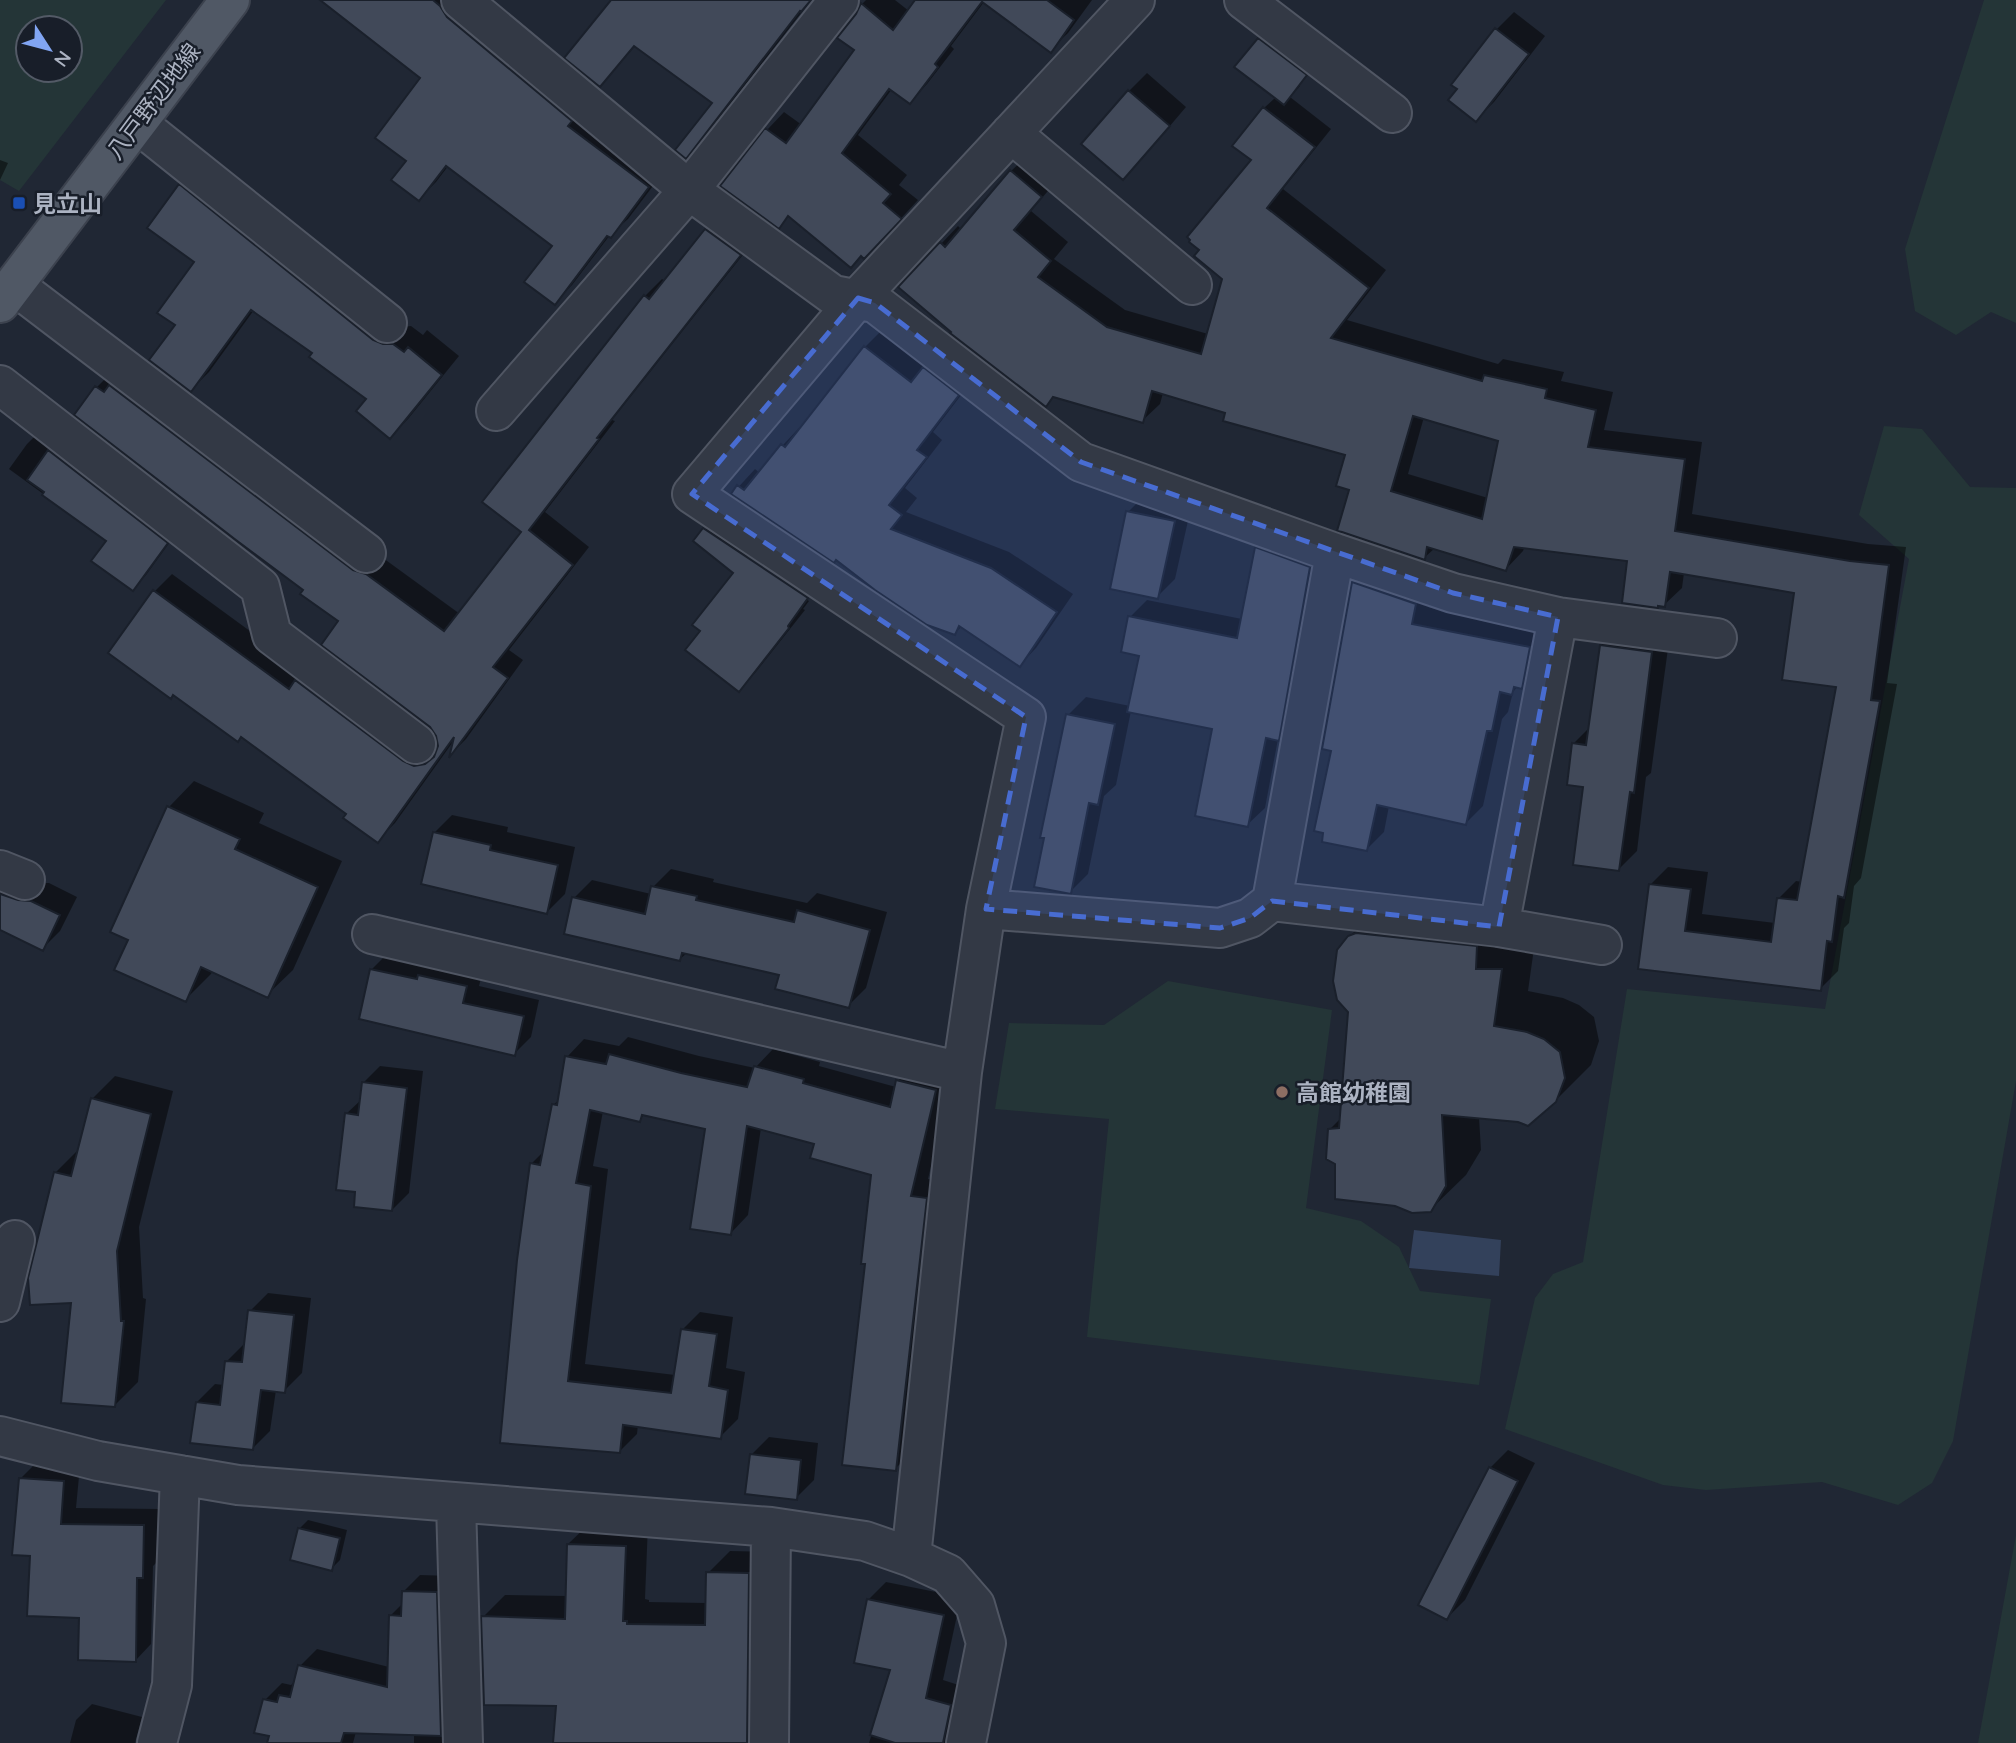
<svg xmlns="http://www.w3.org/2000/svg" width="2016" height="1743" font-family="Quicksand,'Noto Sans JP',sans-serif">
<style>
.green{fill:#243537;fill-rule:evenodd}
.water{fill:#33415b}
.shadow{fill:#0007;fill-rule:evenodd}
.building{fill:#414959;stroke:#1a202b;stroke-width:2;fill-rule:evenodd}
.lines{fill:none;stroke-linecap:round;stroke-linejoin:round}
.minor-casing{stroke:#505663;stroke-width:42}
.major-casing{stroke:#3c424e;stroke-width:42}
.minor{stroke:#333945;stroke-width:38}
.major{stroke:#505865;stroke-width:38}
.marked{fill:#486cd1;fill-opacity:0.2;stroke:#486cd1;stroke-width:5;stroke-dasharray:14 9;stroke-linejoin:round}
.transit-dot{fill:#1a4fb4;stroke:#181e29;stroke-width:2.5}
.education-dot{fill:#8d6e63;stroke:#181e29;stroke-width:2.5}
.labels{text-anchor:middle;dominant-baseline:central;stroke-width:5;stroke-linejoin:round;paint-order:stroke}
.street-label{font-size:23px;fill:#acb3c2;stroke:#181e29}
.poi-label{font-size:23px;font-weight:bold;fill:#acb3c2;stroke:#181e29;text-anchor:start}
</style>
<rect width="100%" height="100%" fill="#202734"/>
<path class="green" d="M 0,0 L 166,0 L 19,191 L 0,180 ZM 28,28 L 70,28 L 70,70 L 28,70 Z
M 1984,0 L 2016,0 L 2016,323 L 1991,312 L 1956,335 L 1915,311 L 1905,249 Z
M 1884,426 L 1922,429 L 1970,487 L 2016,488 L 2016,1081 L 1953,1441 L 1932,1483 L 1898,1505 L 1822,1482 L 1706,1490 L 1663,1485 L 1505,1429 L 1535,1298 L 1553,1274 L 1583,1262 L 1627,989 L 1825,1009 L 1909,559 L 1859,515 Z
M 1168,981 L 1332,1010 L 1306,1208 L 1361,1221 L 1399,1247 L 1420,1291 L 1491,1299 L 1479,1385 L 1087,1337 L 1109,1119 L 995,1109 L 1009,1023 L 1104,1025 Z
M 2016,1535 L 2016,1743 L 1978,1743 Z"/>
<path class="water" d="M 1414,1230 L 1501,1240 L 1499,1276 L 1409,1268 Z"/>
<path class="shadow" d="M 356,0 L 464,0 L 665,170 L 628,219 L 610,235 L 572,285 L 555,302 L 554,246 L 449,165 L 436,182 L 419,199 L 408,161 L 423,77 Z
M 614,0 L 811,0 L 705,137 L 686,156 L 715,103 L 636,45 L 600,85 Z
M 866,0 L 895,0 L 909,11 L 917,0 L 1092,0 L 1068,33 L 1050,50 L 984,2 L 951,46 L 954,49 L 927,84 L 910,102 L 892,89 L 858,135 L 907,175 L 899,185 L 918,200 L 882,239 L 790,215 L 779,226 L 767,130 L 784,112 L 802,125 L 856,50 L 858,14 L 862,4 Z
M 1514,12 L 1545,36 L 1494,102 L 1476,120 L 1496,30 Z
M 1277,21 L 1311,67 L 1296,86 L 1300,86 L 1290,97 L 1331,129 L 1283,189 L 1386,270 L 1347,320 L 1498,364 L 1503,359 L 1564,372 L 1561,381 L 1613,392 L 1604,430 L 1702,442 L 1692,514 L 1868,544 L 1906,547 L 1887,683 L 1897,684 L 1861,878 L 1854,886 L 1849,923 L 1844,928 L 1838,971 L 1820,989 L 1640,968 L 1650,885 L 1668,867 L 1708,872 L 1702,914 L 1775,923 L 1778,899 L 1796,881 L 1803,882 L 1838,686 L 1796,591 L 1684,573 L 1682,588 L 1664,605 L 1629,559 L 1525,546 L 1523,551 L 1506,569 L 1435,548 L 1424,558 L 1352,489 L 1348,454 L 1227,412 L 1163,393 L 1160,404 L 1142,421 L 1055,396 L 1046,405 L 941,244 L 958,226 L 962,230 L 1011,171 L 1029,154 L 1058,179 L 1031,211 L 1068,242 L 1054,259 L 1125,310 L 1208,334 L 1264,108 L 1276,97 L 1259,39 ZM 1424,417 L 1500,439 L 1488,498 L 1408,474 Z
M 1147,73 L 1186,107 L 1141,160 L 1123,178 L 1129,91 Z
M 0,160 L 8,163 L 0,180 Z
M 198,168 L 402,327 L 411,326 L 423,335 L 427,330 L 459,356 L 408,419 L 390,437 L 369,399 L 314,353 L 254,310 L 209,372 L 192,389 L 177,325 L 196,262 L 180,186 Z
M 723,213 L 757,237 L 612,420 L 615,421 L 545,512 L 589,547 L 509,650 L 523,660 L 466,739 L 452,753 L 455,739 L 395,823 L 378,840 L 349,813 L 242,736 L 110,653 L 155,591 L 172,574 L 306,672 L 432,749 L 439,748 L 438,735 L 340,621 L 306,589 L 77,415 L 97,387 L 114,370 L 383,558 L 460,614 L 524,532 L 645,296 L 662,279 L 665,281 L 706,230 Z
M 882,330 L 974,378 L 933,432 L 942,440 L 905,488 L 917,498 L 906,512 L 1009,552 L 1073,594 L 1036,648 L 1020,665 L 962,626 L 955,633 L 733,493 L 755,469 L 760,473 L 783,445 L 799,428 L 801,430 L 865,347 Z
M 41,430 L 180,528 L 146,575 L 132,589 L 108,541 L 9,469 L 27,444 Z
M 1146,494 L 1192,503 L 1175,579 L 1157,597 L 1128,512 Z
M 722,512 L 824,580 L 811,598 L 748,556 L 746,558 L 809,601 L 803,609 L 805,610 L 755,673 L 739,690 L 702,631 L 735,573 L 695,541 Z
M 1273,531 L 1327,550 L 1295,722 L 1278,739 L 1265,808 L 1247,825 L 1214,728 L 1131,711 L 1116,785 L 1104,796 L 1088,874 L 1070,892 L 1068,715 L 1086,697 L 1130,706 L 1141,654 L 1130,617 L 1147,600 L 1242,619 L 1256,548 Z
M 1371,566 L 1432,587 L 1428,607 L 1546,630 L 1538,670 L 1521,687 L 1518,686 L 1513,692 L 1508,712 L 1502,719 L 1483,806 L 1466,823 L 1389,806 L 1384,832 L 1367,849 L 1333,750 L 1354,583 Z
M 1619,627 L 1670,634 L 1651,773 L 1646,777 L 1637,851 L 1619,869 L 1585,785 L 1573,744 L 1590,727 L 1601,645 Z
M 194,781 L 264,813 L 259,823 L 342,861 L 293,970 L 267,995 L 213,970 L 211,974 L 185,1000 L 131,939 L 112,931 L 169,807 Z
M 452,815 L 508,827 L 507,832 L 575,847 L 565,894 L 547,912 L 434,833 Z
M 0,864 L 36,883 L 49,883 L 77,897 L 60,931 L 42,949 L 0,928 Z
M 671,869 L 714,879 L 713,882 L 807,903 L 817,893 L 887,912 L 866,988 L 848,1006 L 782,973 L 687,953 L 680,959 L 574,898 L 592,880 L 651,894 L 653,887 Z
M 1385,901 L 1536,934 L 1528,991 L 1563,998 L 1579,1005 L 1594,1017 L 1599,1041 L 1591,1065 L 1555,1101 L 1479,1117 L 1481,1150 L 1466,1175 L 1430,1210 L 1337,1163 L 1329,1130 L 1341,1118 L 1350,1012 L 1349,937 Z
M 388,953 L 483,970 L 479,986 L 539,1000 L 531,1037 L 514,1054 L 361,1018 L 372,969 Z
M 628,1037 L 699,1056 L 755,1068 L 773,1049 L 820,1062 L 819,1066 L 896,1087 L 898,1081 L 915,1064 L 953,1073 L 928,1179 L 943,1181 L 913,1451 L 895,1469 L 867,1263 L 873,1174 L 816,1143 L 761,1128 L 748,1215 L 731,1233 L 707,1127 L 645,1114 L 639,1120 L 603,1111 L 593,1166 L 608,1169 L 585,1364 L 675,1375 L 682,1330 L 700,1312 L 733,1317 L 726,1368 L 745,1372 L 738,1419 L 720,1437 L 638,1425 L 637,1434 L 619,1452 L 502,1441 L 531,1164 L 544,1151 L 553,1105 L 560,1099 L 567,1057 L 584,1039 L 619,1046 Z
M 380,1066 L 423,1071 L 409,1193 L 392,1210 L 357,1190 L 346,1114 L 362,1099 L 363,1083 Z
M 115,1076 L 173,1091 L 139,1227 L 143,1298 L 146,1299 L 138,1382 L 115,1405 L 73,1301 L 55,1173 L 78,1150 L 92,1099 Z
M 268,1293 L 311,1298 L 302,1373 L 284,1391 L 276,1390 L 270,1431 L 252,1449 L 197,1402 L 215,1384 L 224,1385 L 227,1361 L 246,1342 L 250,1311 Z
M 769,1437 L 818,1443 L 814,1480 L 796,1498 L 751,1455 Z
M 1508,1450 L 1535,1463 L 1465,1600 L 1447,1618 L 1490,1468 Z
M 37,1462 L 80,1466 L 76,1508 L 160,1509 L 159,1560 L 153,1566 L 151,1644 L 135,1661 L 81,1617 L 20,1479 Z
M 308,1520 L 347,1530 L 340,1560 L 331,1569 L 300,1528 Z
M 591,1522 L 648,1524 L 645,1599 L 649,1600 L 649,1602 L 707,1603 L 708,1573 L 730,1551 L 770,1552 L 780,1743 L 555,1743 L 558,1705 L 483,1617 L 505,1595 L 567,1596 L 568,1544 Z
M 420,1575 L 453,1576 L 467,1743 L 414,1743 L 414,1734 L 356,1732 L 353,1743 L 269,1743 L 271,1735 L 265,1700 L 282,1683 L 291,1685 L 296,1680 L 300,1666 L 317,1649 L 389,1667 L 391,1615 L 403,1603 L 403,1592 Z
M 886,1582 L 961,1597 L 943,1680 L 968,1688 L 949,1743 L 869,1743 L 892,1669 L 868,1600 Z
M 92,1704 L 142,1717 L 135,1743 L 70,1743 L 76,1720 Z"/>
<path class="building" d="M 320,0 L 433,0 L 440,6 L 447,17 L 572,121 L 568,126 L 649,187 L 611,238 L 607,236 L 555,305 L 524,282 L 552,246 L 446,166 L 419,201 L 391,180 L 406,161 L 375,138 L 420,78 Z
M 611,0 L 811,0 L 801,12 L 800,11 L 686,159 L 675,150 L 712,103 L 634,46 L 600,87 L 564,58 Z
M 915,0 L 1047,0 L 1074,20 L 1051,53 L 982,2 L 935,64 L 938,67 L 910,104 L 889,89 L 842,153 L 891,194 L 883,203 L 902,219 L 864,259 L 861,256 L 851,268 L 788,216 L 779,229 L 720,186 L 765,128 L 786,143 L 854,50 L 837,38 L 856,14 L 861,3 L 893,30 Z
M 1495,28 L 1529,54 L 1476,122 L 1448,100 L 1457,89 L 1451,85 Z
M 1258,38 L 1307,75 L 1284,105 L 1234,67 Z
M 1128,90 L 1170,126 L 1123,180 L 1081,144 Z
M 1263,107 L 1315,147 L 1267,208 L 1369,288 L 1331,338 L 1482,381 L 1484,375 L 1547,389 L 1545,398 L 1596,410 L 1588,447 L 1685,459 L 1675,531 L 1850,561 L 1889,565 L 1871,700 L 1880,701 L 1844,898 L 1838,896 L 1832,942 L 1827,941 L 1821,991 L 1638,969 L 1649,884 L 1691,889 L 1685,931 L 1771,942 L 1777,898 L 1797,900 L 1836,687 L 1782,680 L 1794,593 L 1670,572 L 1665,607 L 1658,606 L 1658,608 L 1622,603 L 1627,561 L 1514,547 L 1506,571 L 1427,547 L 1425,560 L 1342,532 L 1337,531 L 1349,490 L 1336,486 L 1345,455 L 1223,421 L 1225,413 L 1152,391 L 1143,423 L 1053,397 L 1046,407 L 950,333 L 951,332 L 898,287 L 940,242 L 945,247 L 1010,170 L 1042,197 L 1014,230 L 1051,261 L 1038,277 L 1107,327 L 1201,354 L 1222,279 L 1194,256 L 1199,250 L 1189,242 L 1190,240 L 1187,237 L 1251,160 L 1232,146 ZM 1413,416 L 1498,441 L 1482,519 L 1391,491 Z
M 179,184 L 373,340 L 383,344 L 393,344 L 404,352 L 408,347 L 442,375 L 390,439 L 356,411 L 366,399 L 309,357 L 312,353 L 251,310 L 191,392 L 149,360 L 175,325 L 157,313 L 194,262 L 147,228 Z
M 705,229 L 741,255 L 597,438 L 599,439 L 529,530 L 573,565 L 493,667 L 508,678 L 449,758 L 454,737 L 378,843 L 343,818 L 346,814 L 241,737 L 238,742 L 173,695 L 171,699 L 108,653 L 153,590 L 289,689 L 295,680 L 403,761 L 414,766 L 425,764 L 434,757 L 438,746 L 436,736 L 430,727 L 321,645 L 338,621 L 300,594 L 303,590 L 236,540 L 74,415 L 95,386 L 104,392 L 109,385 L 353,570 L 366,574 L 444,631 L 521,532 L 482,502 L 644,295 L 649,299 Z
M 864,346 L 911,382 L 923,367 L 959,395 L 917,450 L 927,457 L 889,505 L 902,515 L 891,529 L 991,568 L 1057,612 L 1020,667 L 959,626 L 955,635 L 927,625 L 875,590 L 836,560 L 834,563 L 731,494 L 737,485 L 744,490 L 781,444 L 785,447 Z
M 48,450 L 168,543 L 133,591 L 91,561 L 106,541 L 42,495 L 44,492 L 27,480 Z
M 1126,511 L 1175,521 L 1158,599 L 1110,589 Z
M 703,528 L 808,598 L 788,626 L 789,628 L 739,692 L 685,650 L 700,631 L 692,625 L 733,573 L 693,541 Z
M 1255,547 L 1310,567 L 1279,741 L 1266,738 L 1248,827 L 1195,816 L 1212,729 L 1127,712 L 1139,656 L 1121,652 L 1128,616 L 1237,638 Z
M 1352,582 L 1416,604 L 1412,624 L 1530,647 L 1522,689 L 1514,687 L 1512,695 L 1500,692 L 1492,731 L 1487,731 L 1466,825 L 1377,805 L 1367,851 L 1322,842 L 1323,833 L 1314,831 L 1331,751 L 1322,749 Z
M 1600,645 L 1652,652 L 1634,793 L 1630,792 L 1619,871 L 1573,865 L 1583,787 L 1567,785 L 1572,743 L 1586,745 Z
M 1066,714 L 1115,724 L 1098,805 L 1089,803 L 1071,894 L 1034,887 L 1044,838 L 1040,838 Z
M 167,806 L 240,839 L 235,849 L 318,887 L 268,998 L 201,967 L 186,1002 L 114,970 L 128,940 L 110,932 Z
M 433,832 L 491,845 L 490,850 L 558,865 L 547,914 L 421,884 Z
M 651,886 L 697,896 L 696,900 L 794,922 L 797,910 L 870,930 L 849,1008 L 775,989 L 779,975 L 682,953 L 680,961 L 564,934 L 572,897 L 645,914 Z
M 0,894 L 18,900 L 31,901 L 60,915 L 43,951 L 0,930 Z
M 1356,933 L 1477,946 L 1476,969 L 1502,969 L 1494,1026 L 1527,1032 L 1544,1039 L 1560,1052 L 1565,1078 L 1556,1102 L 1528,1126 L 1518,1122 L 1442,1115 L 1446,1186 L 1431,1212 L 1412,1213 L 1395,1206 L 1335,1199 L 1335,1164 L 1326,1159 L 1328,1129 L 1339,1128 L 1348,1012 L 1337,1000 L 1333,981 L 1337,950 L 1348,936 Z
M 370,969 L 417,979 L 418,975 L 467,986 L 463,1003 L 524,1016 L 515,1056 L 359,1019 Z
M 609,1054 L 681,1073 L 747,1087 L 754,1066 L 804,1079 L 803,1083 L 890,1107 L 896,1080 L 936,1090 L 911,1196 L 927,1198 L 896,1471 L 842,1465 L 865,1264 L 861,1264 L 871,1175 L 810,1158 L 814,1144 L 747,1126 L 731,1235 L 690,1229 L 705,1129 L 642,1115 L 640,1122 L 590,1110 L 576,1183 L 591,1186 L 568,1381 L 671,1393 L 681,1329 L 717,1334 L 709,1386 L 728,1390 L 721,1439 L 623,1425 L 620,1453 L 500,1443 L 517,1260 L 530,1163 L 540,1165 L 552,1104 L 557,1105 L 565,1056 L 606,1064 Z
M 362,1082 L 407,1088 L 392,1211 L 354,1207 L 355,1192 L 336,1190 L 345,1113 L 358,1115 Z
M 91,1098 L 151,1114 L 117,1251 L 121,1321 L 124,1321 L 115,1407 L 61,1403 L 71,1303 L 30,1305 L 28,1278 L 54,1172 L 71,1176 Z
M 248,1310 L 294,1315 L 285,1393 L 261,1390 L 253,1450 L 190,1443 L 196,1402 L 220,1405 L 225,1361 L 242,1362 Z
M 750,1454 L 801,1460 L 797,1500 L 745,1494 Z
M 1489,1467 L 1518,1481 L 1447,1620 L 1418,1605 Z
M 19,1478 L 64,1481 L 61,1524 L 144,1525 L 143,1578 L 137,1578 L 136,1662 L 78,1660 L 79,1618 L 27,1616 L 30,1556 L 12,1555 Z
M 298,1528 L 340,1538 L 332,1571 L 290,1560 Z
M 567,1544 L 626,1546 L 623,1621 L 627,1621 L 627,1624 L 705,1625 L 706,1572 L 749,1573 L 747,1743 L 553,1743 L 556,1706 L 484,1705 L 481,1616 L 565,1619 Z
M 402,1591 L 437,1592 L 441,1736 L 344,1733 L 341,1743 L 267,1743 L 269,1736 L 254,1733 L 263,1699 L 277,1702 L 279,1695 L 290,1697 L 298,1665 L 387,1687 L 389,1615 L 401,1616 Z
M 867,1599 L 944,1615 L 926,1698 L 951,1705 L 943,1743 L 895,1743 L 870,1735 L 890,1670 L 854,1663 Z"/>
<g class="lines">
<g class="minor-casing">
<path id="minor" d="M 461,0 L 689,190 L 833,295 L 875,303 L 1081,462 L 1335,553 L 1272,901
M 1244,0 L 1392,113
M 137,123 L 387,323
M 1011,133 L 1192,285
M 14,285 L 366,553
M 0,385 L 260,587 L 272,635 L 416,744
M 496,411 L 689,190 L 839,0
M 1335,553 L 1453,593 L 1558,617 L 1717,638
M 0,870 L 25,880
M 986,909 L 1220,928 L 1250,918 L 1272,901 L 1499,927 L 1602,945
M 1499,927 L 1558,617
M 372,934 L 962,1072
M 0,1302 L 15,1240
M 0,1436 L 98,1461 L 238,1485 L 771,1527 L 865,1541 L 911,1557 L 948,1574 L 975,1605 L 986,1643 L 966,1743
M 456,1504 L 463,1743
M 911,1557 L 962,1072 L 986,909 L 1026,717 L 692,494 L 858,298 L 1135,0
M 157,1743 L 172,1685 L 180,1475
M 769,1743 L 771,1527"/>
</g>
<g class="major-casing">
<path id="major" d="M 0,303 L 230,0"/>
</g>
<use href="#minor" class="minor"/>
<use href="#major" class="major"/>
</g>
<path class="marked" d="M 858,298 L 875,303 L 1081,462 L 1453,593 L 1558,617 L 1499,927 L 1272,901 L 1250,918 L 1220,928 L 986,909 L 1026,717 L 692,494 Z"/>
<rect class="transit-dot" x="12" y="196" width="14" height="14" rx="3.5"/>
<circle class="education-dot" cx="1282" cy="1092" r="7"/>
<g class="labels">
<g class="street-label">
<text transform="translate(153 101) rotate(-53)">八戸野辺地線</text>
</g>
<g class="poi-label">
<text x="33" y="203">見立山</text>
<text x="1296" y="1092">高館幼稚園</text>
</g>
</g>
<g transform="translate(49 49) rotate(126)"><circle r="33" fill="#181e29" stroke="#535a66" stroke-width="2"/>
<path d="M0-5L12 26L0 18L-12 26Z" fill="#81a5f2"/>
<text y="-10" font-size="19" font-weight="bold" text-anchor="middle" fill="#acb3c2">N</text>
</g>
</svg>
